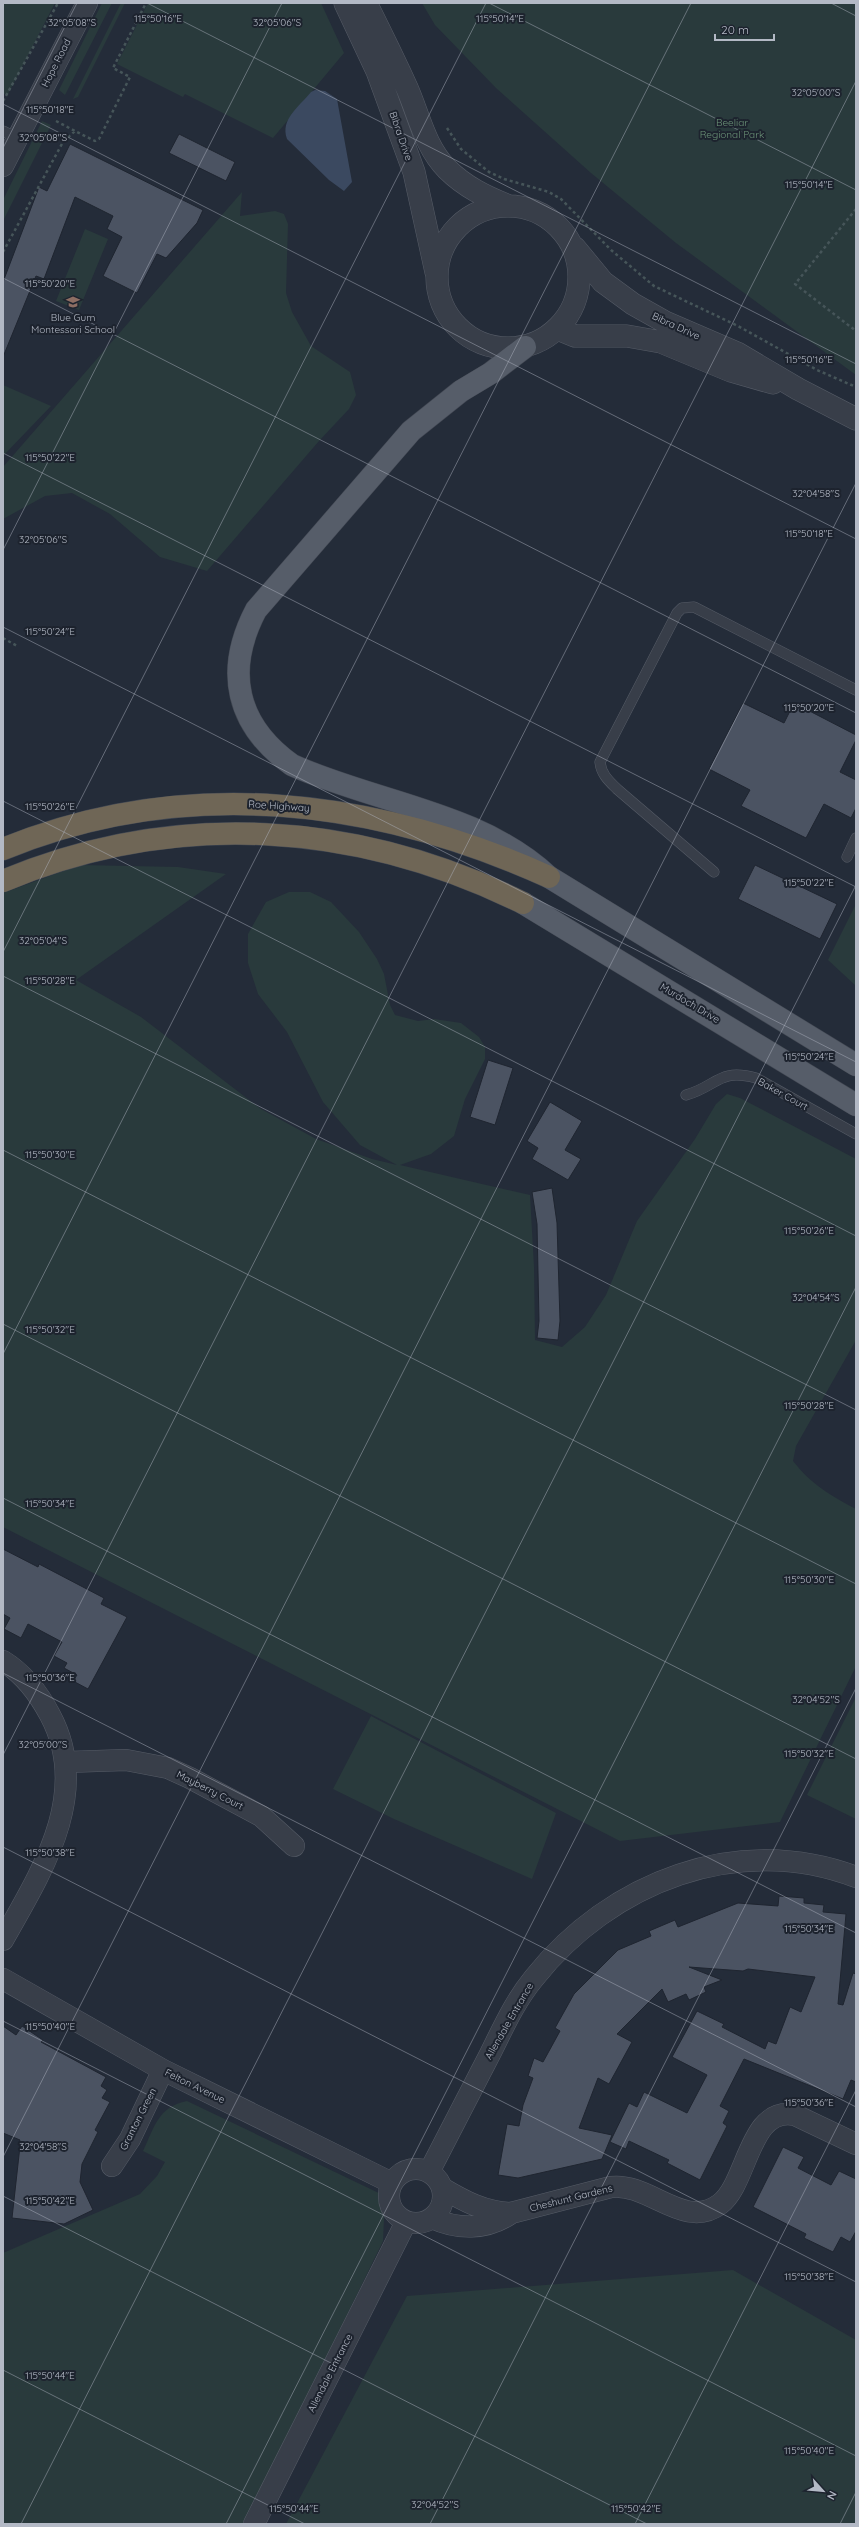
<svg xmlns="http://www.w3.org/2000/svg" width="859" height="2527" font-family="Quicksand,sans-serif">
<style>
.green{fill:#293a3c}
.water{fill:#3b4960}
.building{fill:#4b5362;stroke:#1f2530}
.lines{fill:none;stroke-linecap:round;stroke-linejoin:round}
.service-casing{stroke:#565c67;stroke-width:11}
.minor-casing{stroke:#565c67;stroke-width:22}
.tertiary-casing{stroke:#565c67;stroke-width:23}
.primary-casing{stroke:#414752;stroke-width:23}
.motorway-casing{stroke:#434954;stroke-width:23}
.path{stroke:#465559;stroke-width:2.5;stroke-dasharray:3 3;stroke-linecap:butt}
.service{stroke:#383e49;stroke-width:10}
.minor{stroke:#383e49;stroke-width:21}
.tertiary{stroke:#383e49;stroke-width:22}
.primary{stroke:#565d69;stroke-width:22}
.motorway{stroke:#6f6656;stroke-width:22}
.ticks{fill:none;stroke:#b3b9c5;stroke-width:1;stroke-opacity:0.45}
.labels{text-anchor:middle;dominant-baseline:central;stroke-width:4;stroke-linejoin:round;paint-order:stroke}
.street-label{font-size:10px;fill:#b3b9c5;stroke:#1d232e}
.park-label{font-size:10px;fill:#6c9478;stroke:#1d232e}
.poi-label{font-size:10px;fill:#b3b9c5;stroke:#1d232e}
.ticks-label{font-size:10px;text-anchor:middle;fill:#b3b9c5;stroke:#1d232e;stroke-width:4;stroke-linejoin:round;paint-order:stroke}
</style>
<rect width="100%" height="100%" fill="#242c39"/>
<path class="green" d="M 3,3 L 55,3 L 8,94 L 3,94 Z
M 102,3 L 112,3 L 65,95 L 59,90 Z
M 121,3 L 125,3 L 78,97 L 73,99 Z
M 148,3 L 321,3 L 344,53 L 273,138 L 185,94 L 183,97 L 117,64 Z
M 422,3 L 856,3 L 856,375 L 676,243 L 591,173 L 496,88 L 435,25 Z
M 42,121 L 51,125 L 3,221 L 3,200 Z
M 242,192 L 240,216 L 275,211 L 284,214 L 288,224 L 286,293 L 292,312 L 311,346 L 350,372 L 356,395 L 349,409 L 319,441 L 207,571 L 160,557 L 110,514 L 72,493 L 45,496 L 3,519 L 3,467 Z
M 85,229 L 108,239 L 79,310 L 56,301 Z
M 3,385 L 51,406 L 3,456 Z
M 80,865 L 178,867 L 226,874 L 76,980 L 141,1017 L 261,1109 L 316,1139 L 372,1159 L 397,1165 L 360,1145 L 323,1102 L 287,1032 L 258,994 L 248,963 L 248,934 L 266,902 L 289,892 L 310,892 L 331,902 L 359,932 L 377,959 L 384,974 L 390,1005 L 395,1015 L 418,1021 L 434,1019 L 461,1023 L 479,1037 L 485,1047 L 485,1059 L 465,1099 L 454,1136 L 431,1154 L 400,1165 L 530,1195 L 534,1267 L 535,1340 L 562,1347 L 585,1327 L 606,1295 L 637,1221 L 695,1139 L 716,1104 L 727,1094 L 740,1098 L 856,1159 L 856,1340 L 796,1446 L 793,1461 C 812,1485 830,1495 856,1509 L 856,1666 L 780,1822 L 620,1841 L 3,1527 L 3,893 Z
M 856,904 L 856,986 L 828,960 Z
M 856,1697 L 856,1819 L 807,1795 Z
M 371,1716 L 556,1813 L 532,1879 L 394,1819 L 333,1789 Z
M 187,2101 L 385,2196 L 383,2241 L 245,2524 L 3,2524 L 3,2253 L 140,2194 L 157,2176 L 165,2162 L 143,2151 C 155,2126 158,2107 187,2101 Z
M 733,2270 L 856,2340 L 856,2524 L 286,2524 L 407,2296 Z"/>
<path class="water" d="M 315,90 L 325,91 L 337,99 L 352,182 L 344,191 L 329,180 L 287,139 C 280,119 299,107 311,92 Z"/>
<path class="building" d="M 179,134 L 235,162 L 226,181 L 169,153 Z
M 70,144 L 203,210 L 197,223 L 166,258 L 157,254 L 137,293 L 103,276 L 122,237 L 107,229 L 113,216 L 75,197 L 44,279 L 36,276 L 3,357 L 3,282 L 39,187 L 47,191 Z
M 743,703 L 784,723 L 794,703 L 856,735 L 856,740 L 840,772 L 856,780 L 856,808 L 851,818 L 824,804 L 806,838 L 741,806 L 750,790 L 709,769 Z
M 755,865 L 837,904 L 820,939 L 738,899 Z
M 488,1060 L 513,1068 L 495,1125 L 470,1117 Z
M 550,1102 L 582,1121 L 565,1150 L 581,1159 L 568,1180 L 532,1159 L 538,1148 L 527,1141 Z
M 552,1188 L 557,1223 L 560,1321 L 558,1340 L 537,1338 L 539,1321 L 537,1224 L 532,1192 Z
M 3,1549 L 38,1567 L 39,1564 L 104,1598 L 101,1604 L 127,1617 L 88,1689 L 73,1681 L 77,1675 L 64,1668 L 67,1663 L 54,1656 L 62,1642 L 28,1624 L 21,1638 L 4,1629 L 10,1618 L 3,1614 Z
M 779,1896 L 804,1898 L 804,1903 L 824,1905 L 823,1912 L 846,1914 L 838,2004 L 843,2005 L 853,1973 L 856,1974 L 856,2082 L 851,2080 L 843,2099 L 744,2059 L 720,2106 L 729,2111 L 723,2123 L 727,2126 L 700,2180 L 667,2163 L 669,2160 L 629,2141 L 626,2149 L 610,2142 L 629,2103 L 637,2107 L 644,2092 L 687,2113 L 707,2075 L 672,2057 L 697,2011 L 724,2024 L 722,2027 L 765,2049 L 768,2041 L 776,2044 L 790,2007 L 801,2012 L 815,1977 L 748,1969 L 743,1971 L 689,1967 L 722,1980 L 704,1987 L 706,1992 L 689,2000 L 686,1994 L 668,2002 L 662,1989 L 617,2034 L 632,2042 L 609,2084 L 598,2078 L 579,2128 L 612,2135 L 602,2159 L 518,2178 L 498,2175 L 507,2124 L 519,2126 L 523,2105 L 533,2078 L 528,2076 L 534,2058 L 543,2062 L 560,2031 L 555,2028 L 574,1994 L 618,1950 L 651,1936 L 649,1931 L 675,1920 L 678,1927 L 738,1903 L 778,1906 Z
M 3,2026 L 16,2035 L 22,2026 L 43,2040 L 41,2042 L 106,2077 L 101,2086 L 107,2090 L 102,2098 L 110,2102 L 95,2130 L 98,2132 L 82,2164 L 80,2182 L 93,2210 L 64,2224 L 12,2218 L 20,2146 L 18,2145 L 20,2140 L 3,2133 Z
M 783,2147 L 804,2157 L 798,2168 L 831,2185 L 839,2171 L 856,2179 L 856,2231 L 850,2242 L 841,2237 L 833,2252 L 804,2238 L 806,2234 L 753,2207 Z"/>
<g class="lines">
<g class="service-casing">
<path id="service" d="M 3,131 L 17,138
M 847,857 L 856,838
M 714,872 L 617,789 C 609,781 601,774 600,762 L 677,613 L 682,608 L 694,607 L 856,690
M 686,1095 C 718,1086 718,1068 756,1078 L 856,1134"/>
</g>
<g class="minor-casing">
<path id="minor" d="M 3,166 L 87,3
M 3,1661 C 24,1674 39,1694 50,1715 C 92,1793 42,1871 3,1940
M 67,1762 L 126,1760 L 168,1768 L 190,1778 L 261,1816 L 294,1846
M 3,1979 L 163,2070 L 392,2183
M 112,2166 L 130,2139 L 163,2070
M389 2196a27 27 0 1 1 54 0a27 27 0 1 1-54 0Z
M 429,2172 C 449,2133 469,2094 490,2054 C 503,2028 515,2001 534,1978 C 610,1882 738,1832 856,1877
M 442,2188 C 464,2201 484,2212 511,2213 L 611,2187 C 649,2182 684,2231 720,2204 C 748,2183 749,2105 795,2115 L 856,2144
M 432,2218 C 458,2230 486,2230 510,2214
M 254,2524 L 406,2222"/>
</g>
<g class="tertiary-casing">
<path id="tertiary" d="M 345,3 L 377,71 L 414,172 L 436,272
M 366,3 C 380,31 394,59 407,88 C 419,115 425,147 447,169 C 465,187 486,197 509,206
M437 277a71 71 0 1 1 142 0a71 71 0 1 1-142 0Z
M 575,248 L 603,282 L 633,304 L 665,322 L 737,353 L 798,389 L 856,419
M 558,329 L 575,336 L 627,336 L 661,342 L 731,371 L 773,383"/>
</g>
<g class="primary-casing">
<path id="primary" d="M 525,347 L 491,373 L 461,391 L 411,431 L 256,610 C 224,671 236,725 292,765 C 376,803 480,812 549,877 L 856,1065
M 523,903 L 856,1105"/>
</g>
<g class="motorway-casing">
<path id="motorway" d="M 3,849 C 185,775 374,798 549,877
M 3,881 C 175,809 357,821 523,903"/>
</g>
<path class="path" d="M 3,101 L 58,3
M 56,121 L 75,131
M 447,128 L 461,149 L 489,172 L 504,179 L 549,192 L 561,199 L 611,250 L 654,286 L 738,326 L 817,370 L 856,387
M 856,209 L 795,284 L 856,331
M 3,252 L 63,142 L 75,131 L 95,141 L 99,139 L 130,77 L 113,68 L 146,3
M 3,638 L 17,646"/>
<use href="#service" class="service"/>
<use href="#minor" class="minor"/>
<use href="#tertiary" class="tertiary"/>
<use href="#primary" class="primary"/>
<use href="#motorway" class="motorway"/>
</g>
<path class="ticks" d="M 147,3 L 856,364M 489,3 L 856,190M 831,3 L 856,16M 3,104 L 856,539M 3,148 L 77,3M 3,278 L 856,713M 3,453 L 856,887M 3,550 L 282,3M 3,627 L 856,1062M 3,801 L 856,1236M 3,952 L 486,3M 3,976 L 856,1410M 3,1150 L 856,1584M 3,1324 L 856,1759M 3,1354 L 691,3M 3,1498 L 856,1933M 3,1673 L 856,2107M 3,1755 L 856,81M 3,1847 L 856,2282M 3,2021 L 856,2456M 3,2157 L 856,483M 3,2196 L 647,2524M 3,2370 L 305,2524M 21,2524 L 856,885M 226,2524 L 856,1287M 430,2524 L 856,1688M 635,2524 L 856,2090M 840,2524 L 856,2492"/>
<defs>
<g id="school-bare" transform="scale(1.08)"><path d="M0-5L7-2L0 1L-7-2ZM-4 1L0 2.5L4 1V4Q0 6-4 4Z" fill="#8d6e63" stroke="#1d232e" stroke-width="2.5" paint-order="stroke"/></g>
</defs>
<g fill-rule="evenodd">
<use href="#school-bare" x="73" y="302"/>
</g>
<g class="labels">
<g class="street-label">
<text transform="translate(56 63) rotate(-63)">Hope Road</text>
<text transform="translate(401 136) rotate(71)">Bibra Drive</text>
<text transform="translate(676 326) rotate(25)">Bibra Drive</text>
<text transform="translate(279 806) rotate(4)">Roe Highway</text>
<text transform="translate(690 1003) rotate(31)">Murdoch Drive</text>
<text transform="translate(783 1094) rotate(29)">Baker Court</text>
<text transform="translate(210 1790) rotate(27)">Mayberry Court</text>
<text transform="translate(509 2021) rotate(-60)">Allendale Entrance</text>
<text transform="translate(195 2086) rotate(26)">Felton Avenue</text>
<text transform="translate(138 2119) rotate(-63)">Granton Green</text>
<text transform="translate(571 2198) rotate(-14)">Cheshunt Gardens</text>
<text transform="translate(330 2373) rotate(-63)">Allendale Entrance</text>
</g>
<g class="park-label">
<text x="732" y="122">Beeliar<tspan x="732" dy="12">Regional Park</tspan></text>
</g>
<g class="poi-label">
<text x="73" y="317">Blue Gum<tspan x="73" dy="12">Montessori School</tspan></text>
</g>
</g>
<g class="ticks-label">
<text x="158" y="22">115°50'16"E</text>
<text x="500" y="22">115°50'14"E</text>
<text x="72" y="26">32°05'08"S</text>
<text x="277" y="26">32°05'06"S</text>
<text x="816" y="96">32°05'00"S</text>
<text x="50" y="113">115°50'18"E</text>
<text x="43" y="141">32°05'08"S</text>
<text x="809" y="188">115°50'14"E</text>
<text x="50" y="287">115°50'20"E</text>
<text x="809" y="363">115°50'16"E</text>
<text x="50" y="461">115°50'22"E</text>
<text x="816" y="497">32°04'58"S</text>
<text x="809" y="537">115°50'18"E</text>
<text x="43" y="543">32°05'06"S</text>
<text x="50" y="635">115°50'24"E</text>
<text x="809" y="711">115°50'20"E</text>
<text x="50" y="810">115°50'26"E</text>
<text x="809" y="886">115°50'22"E</text>
<text x="43" y="944">32°05'04"S</text>
<text x="50" y="984">115°50'28"E</text>
<text x="809" y="1060">115°50'24"E</text>
<text x="50" y="1158">115°50'30"E</text>
<text x="809" y="1234">115°50'26"E</text>
<text x="816" y="1301">32°04'54"S</text>
<text x="50" y="1333">115°50'32"E</text>
<text x="809" y="1409">115°50'28"E</text>
<text x="50" y="1507">115°50'34"E</text>
<text x="809" y="1583">115°50'30"E</text>
<text x="50" y="1681">115°50'36"E</text>
<text x="816" y="1703">32°04'52"S</text>
<text x="43" y="1748">32°05'00"S</text>
<text x="809" y="1757">115°50'32"E</text>
<text x="50" y="1856">115°50'38"E</text>
<text x="809" y="1932">115°50'34"E</text>
<text x="50" y="2030">115°50'40"E</text>
<text x="809" y="2106">115°50'36"E</text>
<text x="43" y="2150">32°04'58"S</text>
<text x="50" y="2204">115°50'42"E</text>
<text x="809" y="2280">115°50'38"E</text>
<text x="50" y="2379">115°50'44"E</text>
<text x="809" y="2454">115°50'40"E</text>
<text x="435" y="2508">32°04'52"S</text>
<text x="294" y="2512">115°50'44"E</text>
<text x="636" y="2512">115°50'42"E</text>
</g>
<rect width="859" height="2527" fill="none" stroke="#b3b9c5" stroke-width="8"/>
<g transform="translate(823 2491) rotate(117)" stroke="#1d232e" stroke-width="3" paint-order="stroke">
<path d="M0-3L7 15L0 10L-7 15Z" fill="#b3b9c5"/>
<text y="-6" font-size="11" font-weight="bold" text-anchor="middle" fill="#b3b9c5">N</text>
</g>
<path d="M715 34v6h59v-6" fill="none" stroke="#b3b9c5" stroke-width="2"/>
<text x="721" y="34" font-size="12" fill="#b3b9c5" stroke="#1d232e" stroke-width="3" paint-order="stroke">20 m</text>
</svg>
